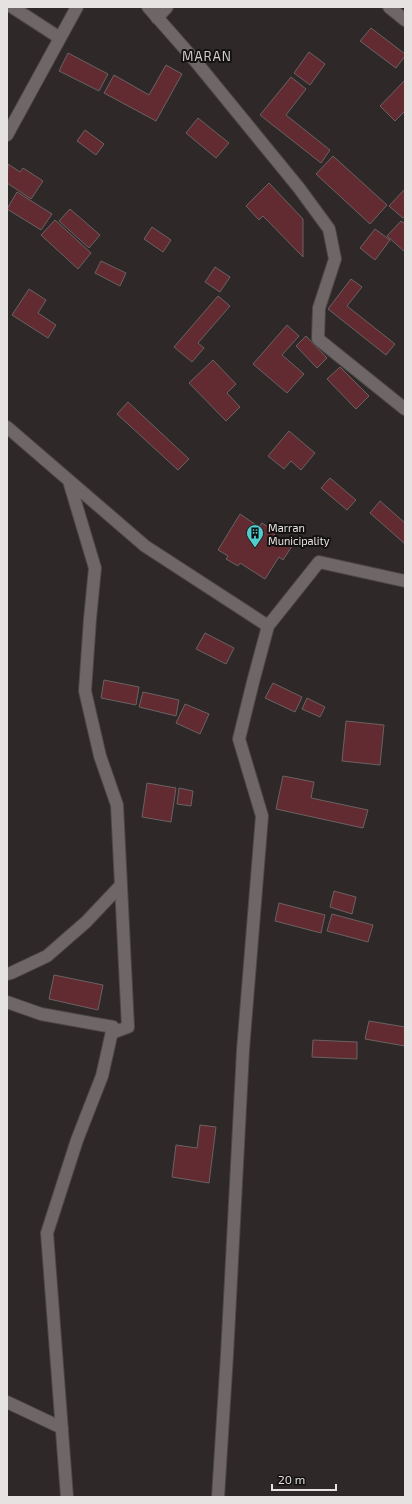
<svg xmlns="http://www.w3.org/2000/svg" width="412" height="1504" font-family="'Exo 2',sans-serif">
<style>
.building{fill:#622b31;stroke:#6a6262}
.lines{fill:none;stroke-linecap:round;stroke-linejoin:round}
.minor-casing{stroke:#4c4747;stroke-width:14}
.minor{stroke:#6f6767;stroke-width:12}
.labels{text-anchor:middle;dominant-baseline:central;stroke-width:4;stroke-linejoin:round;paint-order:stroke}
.poi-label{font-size:11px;fill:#e7e2e2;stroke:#141111;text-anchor:start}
.quarter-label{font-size:13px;letter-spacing:1px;fill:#d4cccc;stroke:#141111}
</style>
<rect width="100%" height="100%" fill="#2e2828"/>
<path class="building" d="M 371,28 L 405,54 L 405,56 L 396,68 L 360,41 Z
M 309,52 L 325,64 L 310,85 L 294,73 Z
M 68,53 L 108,74 L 99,91 L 59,71 Z
M 166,65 L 182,74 L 156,121 L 104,93 L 114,75 L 149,95 Z
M 291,77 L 306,89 L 286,115 L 330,150 L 321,163 L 260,115 Z
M 405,80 L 405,111 L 395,121 L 380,106 Z
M 198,118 L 229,143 L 216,158 L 186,133 Z
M 85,130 L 104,144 L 96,155 L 77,141 Z
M 333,156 L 387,205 L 370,224 L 316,174 Z
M 8,164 L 20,172 L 23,168 L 43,181 L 31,199 L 7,183 Z
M 269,183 L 303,219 L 303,257 L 263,216 L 259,220 L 246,206 Z
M 405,189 L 405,216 L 403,218 L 389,206 Z
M 17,192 L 52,214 L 41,230 L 7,209 Z
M 70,209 L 100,235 L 89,248 L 59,221 Z
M 55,220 L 91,253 L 78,269 L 41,235 Z
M 401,221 L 405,224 L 405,252 L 387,236 Z
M 152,227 L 171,240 L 163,252 L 144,239 Z
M 375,229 L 390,240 L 375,260 L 360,248 Z
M 101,261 L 126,273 L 120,286 L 95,273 Z
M 215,267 L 230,277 L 220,292 L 205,282 Z
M 351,279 L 362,287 L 347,306 L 395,344 L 386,355 L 328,309 Z
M 29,289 L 46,300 L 38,313 L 56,325 L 48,338 L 12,315 Z
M 218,296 L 230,306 L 198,343 L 204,348 L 192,362 L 174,347 Z
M 287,325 L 299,336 L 282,355 L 304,374 L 287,393 L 253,364 Z
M 306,336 L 327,358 L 317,368 L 296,346 Z
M 213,360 L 236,384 L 227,393 L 240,407 L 226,421 L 189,383 Z
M 340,367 L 369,396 L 356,409 L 327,379 Z
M 128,402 L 189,459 L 178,470 L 117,414 Z
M 289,431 L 315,453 L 301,470 L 291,461 L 284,469 L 268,456 Z
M 330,478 L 356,500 L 347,510 L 321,488 Z
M 380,501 L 405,523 L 405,544 L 370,513 Z
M 240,514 L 259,527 L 262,523 L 276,532 L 274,535 L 292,546 L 283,560 L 279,557 L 265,579 L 240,563 L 238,566 L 226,559 L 228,556 L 218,550 Z
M 205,633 L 234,648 L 226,664 L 196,649 Z
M 104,680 L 139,687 L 136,705 L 101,698 Z
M 273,683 L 302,697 L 295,712 L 265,698 Z
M 143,692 L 179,700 L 176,716 L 139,707 Z
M 307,698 L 325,707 L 320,717 L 302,709 Z
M 185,704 L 209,714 L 200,734 L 176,723 Z
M 346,721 L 384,725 L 380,765 L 342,761 Z
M 283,776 L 314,782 L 311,798 L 368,810 L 363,828 L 276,809 Z
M 147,783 L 176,788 L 171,822 L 142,817 Z
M 179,788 L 193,791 L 191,806 L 177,804 Z
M 334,891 L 356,897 L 352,914 L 330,907 Z
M 279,903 L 325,915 L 321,933 L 275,921 Z
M 332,914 L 373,925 L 368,942 L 327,931 Z
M 54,975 L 103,985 L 98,1010 L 49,999 Z
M 369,1021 L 405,1027 L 405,1046 L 365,1039 Z
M 313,1040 L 357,1042 L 357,1059 L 312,1057 Z
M 200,1125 L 216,1127 L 209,1183 L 172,1177 L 176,1145 L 197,1148 Z"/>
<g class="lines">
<g class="minor-casing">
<path id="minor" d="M 12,7 L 60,38
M 148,7 L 192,57 L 299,188 L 329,229 L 335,259 L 319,308 L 318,339 L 405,409
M 389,7 L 405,20
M 157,18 L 167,7
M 7,135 L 77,7
M 7,427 L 145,546 L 268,626 L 319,562 L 405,581
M 69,481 L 95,568 L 90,619 L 85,691 L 100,756 L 117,805 L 128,1027 L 112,1033
M 7,974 L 11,973 L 47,956 L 86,922 L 121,885
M 7,1002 L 41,1014 L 113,1027 L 102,1076 L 77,1140 L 47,1233 L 67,1497
M 7,1402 L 62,1428
M 218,1497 L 227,1355 L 243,1050 L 262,816 L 239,739 L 253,682 L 268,626"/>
</g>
<use href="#minor" class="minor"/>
</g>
<defs>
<g id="building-pin" transform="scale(0.9)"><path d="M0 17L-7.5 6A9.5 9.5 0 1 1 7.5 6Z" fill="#52cdcd" stroke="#141111"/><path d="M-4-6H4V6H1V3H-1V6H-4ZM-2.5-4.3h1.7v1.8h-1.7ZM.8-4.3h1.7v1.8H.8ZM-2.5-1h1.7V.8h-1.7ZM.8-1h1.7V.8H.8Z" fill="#111"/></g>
</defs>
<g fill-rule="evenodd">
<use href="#building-pin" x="255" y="533"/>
</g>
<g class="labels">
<g class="poi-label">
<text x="268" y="527">Marran<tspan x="268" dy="13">Municipality</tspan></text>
</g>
<g class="quarter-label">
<text x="207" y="56">MARAN</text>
</g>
</g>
<rect width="412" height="1504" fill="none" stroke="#e7e2e2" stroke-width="16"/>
<path d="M272 1484v6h64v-6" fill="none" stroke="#e7e2e2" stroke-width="2"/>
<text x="278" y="1484" font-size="12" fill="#e7e2e2" stroke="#141111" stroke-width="3" paint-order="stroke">20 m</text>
</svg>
